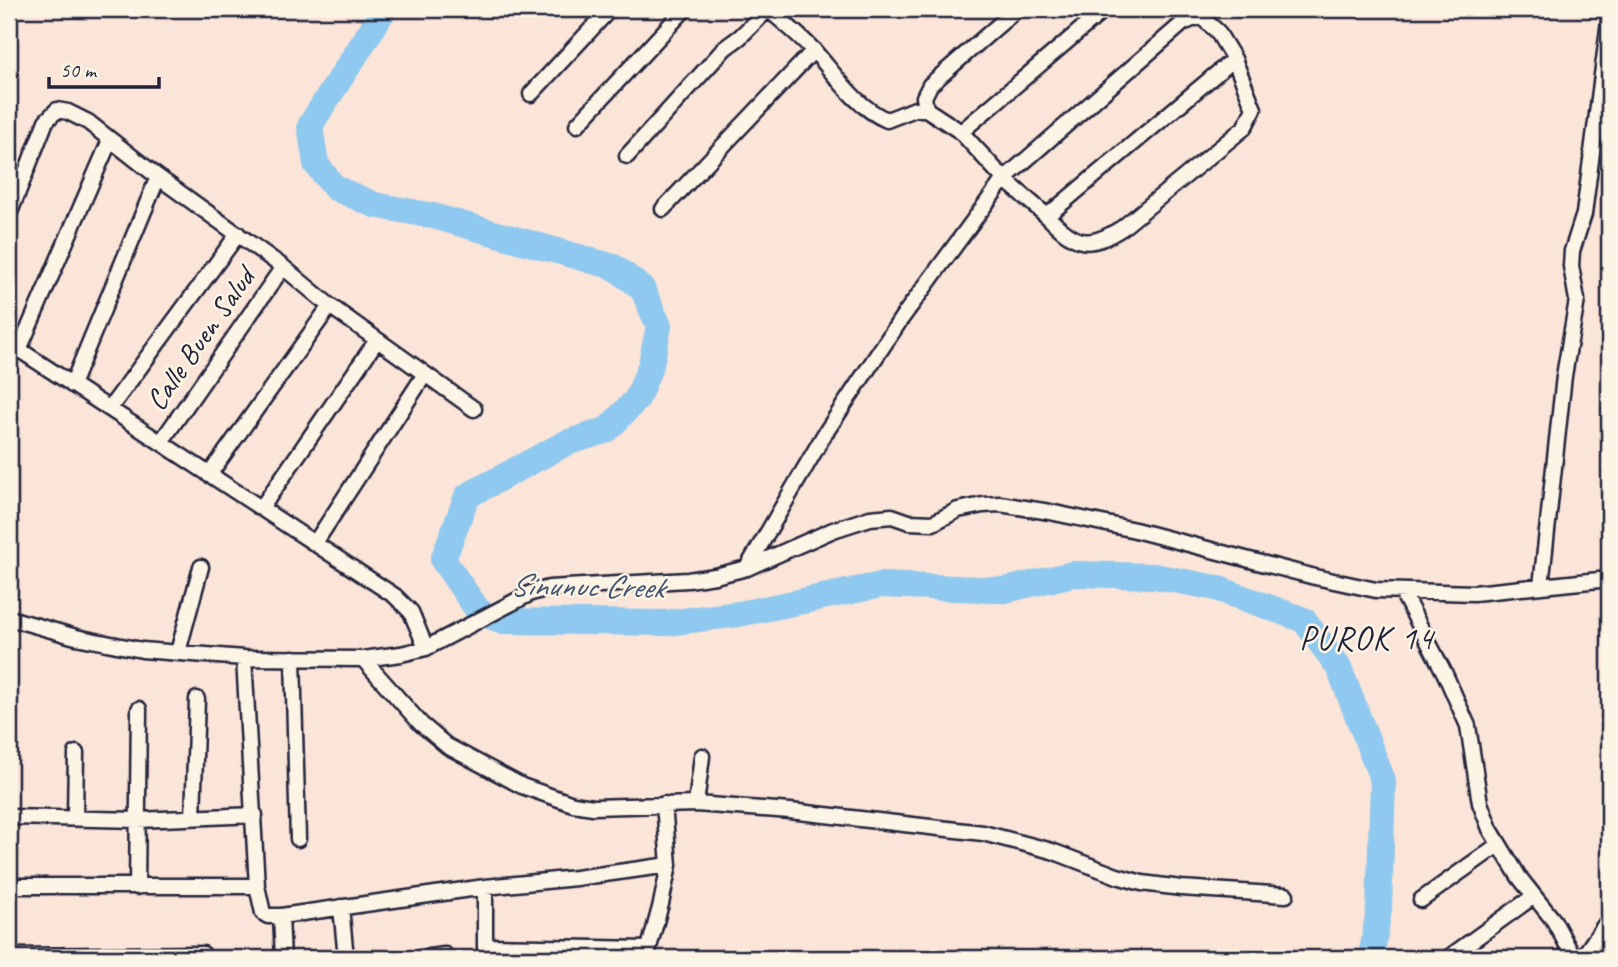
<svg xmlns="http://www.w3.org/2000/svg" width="1618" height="967" font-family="Caveat,sans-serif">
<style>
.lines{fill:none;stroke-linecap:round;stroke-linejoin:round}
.river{stroke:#90c9ef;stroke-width:26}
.minor-casing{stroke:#22223b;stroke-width:19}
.minor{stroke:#fcf5e5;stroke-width:14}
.labels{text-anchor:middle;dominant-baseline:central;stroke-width:5;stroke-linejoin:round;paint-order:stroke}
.street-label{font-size:30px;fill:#22223b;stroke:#fcf5e5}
.water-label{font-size:32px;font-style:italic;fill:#435471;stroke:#fcf5e5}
.quarter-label{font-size:33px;letter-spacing:2px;fill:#22223b;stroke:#fcf5e5}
</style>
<rect width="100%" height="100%" fill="#fbe4d8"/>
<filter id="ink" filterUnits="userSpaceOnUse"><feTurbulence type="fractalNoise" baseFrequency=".0143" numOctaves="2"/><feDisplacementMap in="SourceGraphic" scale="14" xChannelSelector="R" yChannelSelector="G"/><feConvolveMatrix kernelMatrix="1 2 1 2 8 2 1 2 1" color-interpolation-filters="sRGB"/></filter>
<g filter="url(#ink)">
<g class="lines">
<path class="river" d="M 384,9 C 361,49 334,86 310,126 L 316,164 L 335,188 L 375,205 L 433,216 L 614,267 L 642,288 L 659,326 L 651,364 L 637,399 L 607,430 L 566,443 L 467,496 L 443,560 L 479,612 L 503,621 L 666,623 L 739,614 L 881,585 L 1005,590 L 1073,574 L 1154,576 L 1216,588 L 1304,620 L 1339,668 L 1383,781 L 1379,909 L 1371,958"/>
<g class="minor-casing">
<path id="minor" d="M 768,9 C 784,23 802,37 816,53 C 837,77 856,107 887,120 L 915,109 L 926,109
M 531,94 L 610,9
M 577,125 L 685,9
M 961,132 L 1105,9
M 627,156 L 725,48 L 740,37 L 768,9
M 663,209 L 814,50
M 9,215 L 46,121 L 57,110 L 68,112 L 88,122 L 158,177 L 283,267 L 330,306 L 474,409
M 1047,216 C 1075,245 1088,250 1122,228 L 1244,128 L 1254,109 L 1234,59
M 9,343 L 395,596 L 411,612 L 426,648
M 19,350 L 110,140
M 72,385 L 158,177
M 110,408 L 238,234
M 161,442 L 283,267
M 209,475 L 330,306
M 262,507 L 377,340
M 315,543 L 425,374
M 747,568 L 824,435 L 901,319 L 1004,179 L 1183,23 L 1200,16 L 1217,31 L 1234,59 L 1047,216 L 1004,179 L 961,132 L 926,109 L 924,97 L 930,85 L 1017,9
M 1541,586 L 1564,376 L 1577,300 L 1571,266 L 1572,251 L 1584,214 L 1609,21
M 1402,592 L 1445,674 L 1468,726 L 1480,803 L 1490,829 L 1519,877 L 1554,921 L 1574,958
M 9,618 L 76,637 L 142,650 L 244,658
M 178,652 L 201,567
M 293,658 L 298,839
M 363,659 L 401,654 L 426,648 L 531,593 L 549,588 L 688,580 L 715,576 L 747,568 L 833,530 L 870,518 L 892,516 L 909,522 L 933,523 L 958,510 L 983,505 L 1000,504 L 1050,512 L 1135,530 L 1315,577 L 1376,590 L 1474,593 L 1609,579
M 696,804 L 702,756
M 9,817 L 138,820 L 255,815
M 75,818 L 76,753
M 193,818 L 197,699
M 9,886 L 257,886 L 244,658 L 363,659 L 421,724 L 447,746 L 522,786 L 573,804 L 593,807 L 696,804 L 790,811 L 983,833 L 1052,851 L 1117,876 L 1142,883 L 1181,888 L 1286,895
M 257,886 L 263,913 L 268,916 L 281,916 L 283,958
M 137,887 L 139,709
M 1421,900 L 1498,845
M 341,907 L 346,958
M 281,916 L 485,887 L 576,878 L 669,865 L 664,804
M 486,946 L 649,949
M 647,955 L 661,904 L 669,865
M 9,956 L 203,954
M 421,958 L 445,955
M 485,958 L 485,887
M 1448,958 L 1534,896
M 1582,958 L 1609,919"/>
</g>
<use href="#minor" class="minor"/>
</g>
</g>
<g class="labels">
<g class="street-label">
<text transform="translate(200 339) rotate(-55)">Calle Buen Salud</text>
</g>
<g class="water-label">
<text transform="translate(587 586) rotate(1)">Sinunuc Creek</text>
</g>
<g class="quarter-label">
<text x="1367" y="638">PUROK 14</text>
</g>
</g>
<rect width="1618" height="967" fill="none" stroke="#fcf5e5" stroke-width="35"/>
<rect x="18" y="18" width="1583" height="932" fill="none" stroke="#22223b" stroke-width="2.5" filter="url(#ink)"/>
<path d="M49 77v10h110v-10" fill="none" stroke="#22223b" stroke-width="3.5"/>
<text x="60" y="77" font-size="21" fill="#22223b" stroke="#fcf5e5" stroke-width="5" paint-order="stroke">50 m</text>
</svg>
